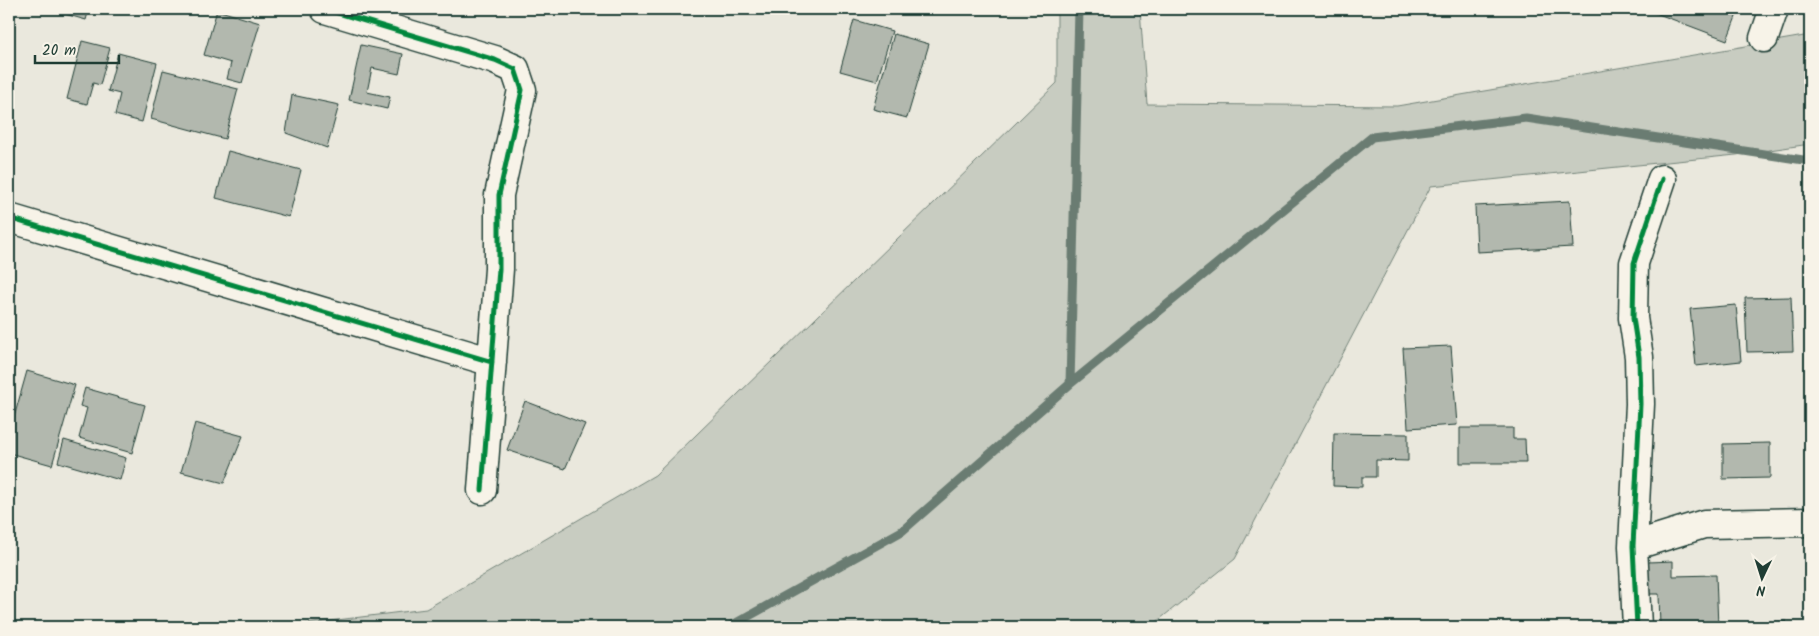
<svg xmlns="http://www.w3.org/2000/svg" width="1819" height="636" font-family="Kalam,sans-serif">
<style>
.green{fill:#c8ccc1;stroke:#74847a}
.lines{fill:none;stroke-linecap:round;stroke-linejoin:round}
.stream{stroke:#6a7c72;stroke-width:9}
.building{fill:#b2b8ae;stroke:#1f3d34}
.street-casing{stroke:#1f3d34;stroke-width:31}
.street{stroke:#f7f3e8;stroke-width:28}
.cycleway-casing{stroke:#f7f3e8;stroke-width:8}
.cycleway{stroke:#00873e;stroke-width:5}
</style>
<rect width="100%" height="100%" fill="#eae8dd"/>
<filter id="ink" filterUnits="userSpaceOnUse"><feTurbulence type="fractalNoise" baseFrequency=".02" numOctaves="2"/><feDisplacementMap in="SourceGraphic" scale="10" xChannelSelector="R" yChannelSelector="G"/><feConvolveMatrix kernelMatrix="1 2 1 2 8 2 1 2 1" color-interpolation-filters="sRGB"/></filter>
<g filter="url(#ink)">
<path class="green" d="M 1057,9 L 1140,9 L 1147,104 L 1397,106 L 1810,35 L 1810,144 L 1736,155 L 1431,186 L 1235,559 L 1150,627 L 280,627 L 426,609 L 655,475 L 1057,83 Z"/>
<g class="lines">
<path class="stream" d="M 1070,384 L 1079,9
M 729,627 L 902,531 L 1070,384 L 1372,137 L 1526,118 L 1810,161"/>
</g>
<path class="building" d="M 47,9 L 89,9 L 86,20 Z
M 1645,9 L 1739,9 L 1727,40 Z
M 217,10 L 260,23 L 242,83 L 227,79 L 231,63 L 204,55 Z
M 854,20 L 892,31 L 877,81 L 840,71 Z
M 894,34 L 929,44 L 907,118 L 873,109 Z
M 82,41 L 110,48 L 100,85 L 93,83 L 87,104 L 67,99 Z
M 361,45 L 403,54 L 399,74 L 372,68 L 367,92 L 390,97 L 387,109 L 349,100 Z
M 118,53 L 157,63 L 142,122 L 115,115 L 120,94 L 108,91 Z
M 163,70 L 238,89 L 225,139 L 151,119 Z
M 292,95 L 339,105 L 327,148 L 286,133 Z
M 228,151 L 301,170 L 289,217 L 216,198 Z
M 1570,201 L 1573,247 L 1477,252 L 1475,206 Z
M 1791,297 L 1793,351 L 1747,352 L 1745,298 Z
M 1736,305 L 1741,361 L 1696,366 L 1690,309 Z
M 1451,346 L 1457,425 L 1408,428 L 1403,348 Z
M 27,371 L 75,385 L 52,465 L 9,453 L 9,435 Z
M 85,388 L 145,405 L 132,453 L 79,438 L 87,408 L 80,406 Z
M 525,401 L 585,424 L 565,469 L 507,450 Z
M 195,423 L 243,436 L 224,483 L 181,472 Z
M 1460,428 L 1513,428 L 1513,439 L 1525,439 L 1526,463 L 1460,463 Z
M 1334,433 L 1408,434 L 1408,461 L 1376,460 L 1376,477 L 1362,477 L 1362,487 L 1333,486 Z
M 64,440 L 126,458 L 120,480 L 58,462 Z
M 1770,443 L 1770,478 L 1723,479 L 1723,444 Z
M 1673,561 L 1673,576 L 1716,575 L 1718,627 L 1660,627 L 1659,594 L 1649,594 L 1648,562 Z
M 1786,621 L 1786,627 L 1738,627 L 1738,625 Z"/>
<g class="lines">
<g class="street-casing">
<path id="street" d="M 325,9 L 495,60 L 515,69 L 522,90 L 499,195 L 499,269 L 482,490
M 1764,38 L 1774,9
M 9,218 L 492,362
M 1633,546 L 1704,524 L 1810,522
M 1637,627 L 1633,546 L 1640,404 L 1639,357 L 1633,318 L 1634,263 L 1662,179"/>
</g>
<use href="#street" class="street"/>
<g class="cycleway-casing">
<path id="cycleway" d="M 325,9 L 495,60 L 515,69 L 522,90 L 499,195 L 499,269 L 482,490
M 9,218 L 492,362
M 1637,627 L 1633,546 L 1640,404 L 1639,357 L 1633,318 L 1634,263 L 1662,179"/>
</g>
<use href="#cycleway" class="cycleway"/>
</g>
</g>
<rect width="1819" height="636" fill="none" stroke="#f7f3e8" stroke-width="30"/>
<rect x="15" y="15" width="1789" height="606" fill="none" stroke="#1f3d34" stroke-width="2" filter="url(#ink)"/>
<g transform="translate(1762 578) rotate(184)" stroke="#f7f3e8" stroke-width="4" paint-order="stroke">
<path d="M0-4L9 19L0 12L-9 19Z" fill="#1f3d34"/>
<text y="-8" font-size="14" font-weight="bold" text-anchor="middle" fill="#1f3d34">N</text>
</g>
<path d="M35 55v8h84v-8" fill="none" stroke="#1f3d34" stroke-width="2.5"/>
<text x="42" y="55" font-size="15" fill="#1f3d34" stroke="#f7f3e8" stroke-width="4" paint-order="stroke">20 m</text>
</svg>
